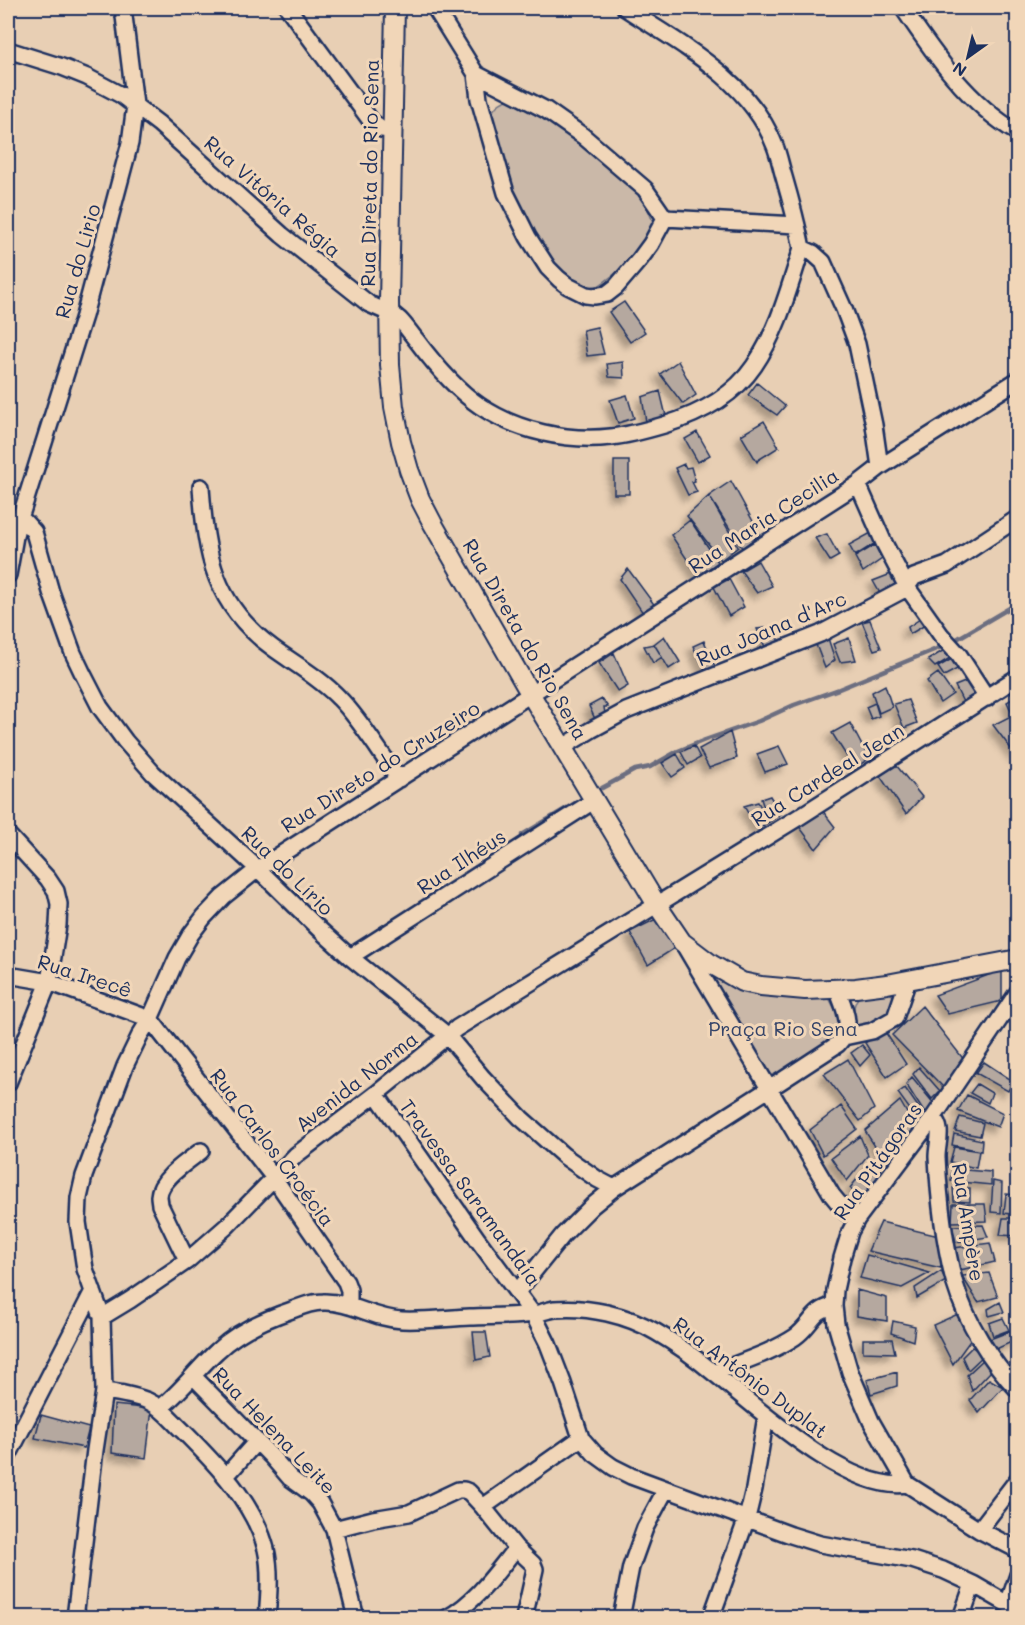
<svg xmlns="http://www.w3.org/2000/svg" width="1025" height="1625" font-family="Mali,sans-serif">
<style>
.green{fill:#cab8a8;stroke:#727483;stroke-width:1.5}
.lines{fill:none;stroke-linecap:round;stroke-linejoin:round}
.stream{stroke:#6c6e80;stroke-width:4.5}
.building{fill:#b5a89f;stroke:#1b2f5e;stroke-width:1.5;filter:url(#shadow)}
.minor-casing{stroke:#1b2f5e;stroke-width:20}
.major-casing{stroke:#1b2f5e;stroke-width:22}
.minor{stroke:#f1d6b8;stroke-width:15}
.major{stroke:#f1d6b8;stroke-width:18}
.labels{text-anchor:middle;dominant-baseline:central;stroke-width:6;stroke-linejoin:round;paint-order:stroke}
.street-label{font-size:20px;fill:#1b2f5e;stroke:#f1d6b8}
.park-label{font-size:20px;fill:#354469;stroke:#f1d6b8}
</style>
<defs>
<filter id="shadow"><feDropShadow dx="-5.5" dy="5.5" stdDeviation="3" flood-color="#0004"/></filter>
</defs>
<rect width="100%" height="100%" fill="#e8cfb4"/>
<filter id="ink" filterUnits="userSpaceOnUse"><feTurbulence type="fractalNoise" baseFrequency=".0167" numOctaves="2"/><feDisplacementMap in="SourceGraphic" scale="12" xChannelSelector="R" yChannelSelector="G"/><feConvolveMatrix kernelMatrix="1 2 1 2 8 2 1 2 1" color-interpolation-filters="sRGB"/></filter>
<g filter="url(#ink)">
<path class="green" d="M 512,99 L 523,103 L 578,141 L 643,197 L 655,227 C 638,256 621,271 594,289 C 589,288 584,287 580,285 C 546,268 513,194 500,158 C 496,145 492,132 489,119 C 494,107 499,101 512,99 Z
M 716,973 L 829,998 L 840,1019 L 833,1035 L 775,1081 L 708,977 Z
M 886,991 L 894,996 L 888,1016 L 855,1032 C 854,1018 849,999 866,992 C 871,990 880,991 886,991 Z"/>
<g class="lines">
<path class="stream" d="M 950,643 L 1018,603
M 602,788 L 635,770 L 650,767 L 678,751 L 705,740 L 759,721 L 794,705 L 839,689 L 946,645
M 522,835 L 587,796"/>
</g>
<path class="building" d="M 624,302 L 645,332 L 630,342 L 609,312 Z
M 597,327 L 604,354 L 587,356 L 583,330 Z
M 678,361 L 696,395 L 683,404 L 660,374 Z
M 623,362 L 624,378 L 609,377 L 607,364 Z
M 757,383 L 785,406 L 777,415 L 748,395 Z
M 660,391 L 666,416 L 646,422 L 642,397 Z
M 627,395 L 634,418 L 618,423 L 610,400 Z
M 764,421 L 779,447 L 758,460 L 757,462 L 741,435 Z
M 697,432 L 710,455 L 698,462 L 685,439 Z
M 614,461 L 629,461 L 629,494 L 614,494 Z
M 684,464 L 686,468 L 691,467 L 695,481 L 692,482 L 697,492 L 688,495 L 675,468 Z
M 731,481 L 760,534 L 742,548 L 709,496 Z
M 709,496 L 738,547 L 721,560 L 687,516 Z
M 690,520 L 718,562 L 698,576 L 671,535 Z
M 871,533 L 877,542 L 855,556 L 849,545 Z
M 827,534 L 839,556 L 830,561 L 815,538 Z
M 875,545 L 882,559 L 863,572 L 855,557 Z
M 758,561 L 772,586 L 757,593 L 741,571 Z
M 628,569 L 656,607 L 645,616 L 620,579 Z
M 896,572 L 902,586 L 881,595 L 873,581 Z
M 729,579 L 744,607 L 729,616 L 714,587 Z
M 923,617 L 927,624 L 910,634 L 908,627 Z
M 870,620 L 881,648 L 874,650 L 862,622 Z
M 775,627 L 779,644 L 766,649 L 757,629 Z
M 664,636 L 680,662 L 669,669 L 654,644 Z
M 828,638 L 835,660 L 825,668 L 815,642 Z
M 849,638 L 856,660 L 840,662 L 833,644 Z
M 704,641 L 717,671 L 707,674 L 693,646 Z
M 654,644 L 662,657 L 653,663 L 644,646 Z
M 949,647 L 950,658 L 935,667 L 928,660 Z
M 614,653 L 628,686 L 618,692 L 599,663 Z
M 957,656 L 963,666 L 944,676 L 938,667 Z
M 938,673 L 953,694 L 940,703 L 927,681 Z
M 970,680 L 980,693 L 963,702 L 955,686 Z
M 885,685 L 892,707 L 879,713 L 872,692 Z
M 1017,696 L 1018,697 L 1018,758 L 993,725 L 1013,715 L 1007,702 Z
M 602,699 L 608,707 L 604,707 L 605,714 L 596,721 L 589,706 Z
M 908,700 L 917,723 L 904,728 L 894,704 Z
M 875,703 L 879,716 L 871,719 L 866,707 Z
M 850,723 L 869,759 L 854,768 L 832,733 Z
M 730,732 L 737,758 L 709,768 L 699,749 Z
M 694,746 L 700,758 L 688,765 L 681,752 Z
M 779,746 L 788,764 L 765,772 L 757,754 Z
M 677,754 L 685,768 L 672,777 L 662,763 Z
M 896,765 L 922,797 L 906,814 L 880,776 Z
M 770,796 L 781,814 L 769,822 L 761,799 Z
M 758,802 L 769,822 L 757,829 L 744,806 Z
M 822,810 L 835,827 L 816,849 L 798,825 Z
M 656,919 L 675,948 L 648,965 L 630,932 Z
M 1002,970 L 1002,1001 L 948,1014 L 935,995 Z
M 922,1006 L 965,1061 L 946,1090 L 892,1035 Z
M 884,1030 L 906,1064 L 887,1077 L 865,1043 Z
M 862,1045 L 870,1055 L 860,1066 L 851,1053 Z
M 848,1059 L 874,1109 L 860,1121 L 824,1074 Z
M 984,1062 L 1013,1081 L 1008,1091 L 976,1073 Z
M 919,1067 L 940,1091 L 932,1099 L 913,1074 Z
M 912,1077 L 935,1105 L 927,1117 L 906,1084 Z
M 977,1084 L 992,1093 L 988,1103 L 970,1093 Z
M 905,1088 L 925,1117 L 919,1122 L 898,1093 Z
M 967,1095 L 1003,1113 L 998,1127 L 958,1111 Z
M 900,1101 L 916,1129 L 887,1165 L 865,1131 Z
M 841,1106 L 857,1129 L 823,1155 L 810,1130 Z
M 960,1117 L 983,1123 L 980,1136 L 955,1131 Z
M 954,1134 L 982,1140 L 981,1151 L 952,1145 Z
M 860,1136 L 868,1155 L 847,1181 L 831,1158 Z
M 954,1147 L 979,1151 L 976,1168 L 950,1162 Z
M 873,1159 L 883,1174 L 860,1198 L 850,1188 Z
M 952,1169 L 991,1172 L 991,1185 L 951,1181 Z
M 993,1181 L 1002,1183 L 1001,1213 L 991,1212 Z
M 953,1188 L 970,1188 L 970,1202 L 954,1201 Z
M 1006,1194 L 1018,1195 L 1018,1215 L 1004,1213 Z
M 953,1204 L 985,1204 L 987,1221 L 952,1222 Z
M 1003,1218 L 1018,1218 L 1018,1236 L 1000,1235 Z
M 881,1222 L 943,1237 L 941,1268 L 868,1251 Z
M 983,1225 L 988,1237 L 956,1242 L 952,1226 Z
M 990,1243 L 995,1262 L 960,1270 L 954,1248 Z
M 867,1255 L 930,1273 L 902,1288 L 860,1278 Z
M 941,1271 L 946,1281 L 917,1298 L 915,1288 Z
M 989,1273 L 998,1297 L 978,1302 L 962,1276 Z
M 857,1290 L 887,1298 L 887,1321 L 857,1316 Z
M 1000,1302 L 1004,1312 L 989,1316 L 988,1309 Z
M 958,1314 L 972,1338 L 953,1364 L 933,1325 Z
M 1003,1318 L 1009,1330 L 993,1336 L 989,1323 Z
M 893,1321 L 915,1326 L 913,1341 L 891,1333 Z
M 1016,1329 L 1018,1339 L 994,1350 L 990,1339 Z
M 473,1332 L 486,1332 L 490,1357 L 476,1360 Z
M 863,1339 L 892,1339 L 895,1353 L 863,1352 Z
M 972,1347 L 984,1355 L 968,1370 L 962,1357 Z
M 984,1359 L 992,1370 L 972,1391 L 967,1375 Z
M 897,1372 L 897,1386 L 871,1394 L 867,1380 Z
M 989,1379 L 1003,1387 L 979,1413 L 970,1400 Z
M 114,1405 L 152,1409 L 146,1458 L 112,1453 Z
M 41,1415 L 89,1428 L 84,1448 L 35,1438 Z"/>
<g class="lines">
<g class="minor-casing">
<path id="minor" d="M 288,8 L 371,121 L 381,129 L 392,130
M 435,8 L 476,74 L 479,99 L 506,193 L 528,237 L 548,268 L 559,279 L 568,286 L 586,295 L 594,296 L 607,294 L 616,287 L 640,259 L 651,244 L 665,218
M 625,8 C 680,44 750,80 775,146 C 779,156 781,167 784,177 C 791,201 797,224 802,248 L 813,253 L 823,262 L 844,309 L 857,344 L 874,425 L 880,467
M 903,8 C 934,54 968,104 1018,133
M 8,50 L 62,67 L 87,77 L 121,95 L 159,124 L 282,235 L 369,304 L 394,315 L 400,320 C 406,326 411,334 417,341 C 435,365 455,389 480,406 C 517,431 567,442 611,437 C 630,435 647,430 664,425 C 700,414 733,397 754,366 C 778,331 789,288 802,248
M 476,74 L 546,110 L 583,136 L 645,189 L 665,218
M 665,218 L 797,225
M 858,484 L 884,543 L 907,587 L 941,635 L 959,655 L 987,698
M 201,487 C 206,556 214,605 273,648 C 295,664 320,678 339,698 C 360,719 381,754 399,779
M 19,519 L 25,522 L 34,532 L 51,592 L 73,653 L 83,674 L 100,707 L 125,741 L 153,773 L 258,869 L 320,930 L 350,957 L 447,1035 L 483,1078 L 521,1118 L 564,1156 L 597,1179 L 614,1188
M 8,575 L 16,531 L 84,316 L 130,143 L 135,105 L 123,8
M 563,747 L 591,730 L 626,711 L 820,634 L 905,589 L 914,577 L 947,565 L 1018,518
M 8,835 L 48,879 L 56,891 L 59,904 L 58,925 L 49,982 L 8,1083
M 684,945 L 832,1195 L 846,1212 L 857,1219
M 350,957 L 595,800
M 8,975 L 49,982 L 150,1019 L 274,1178 L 346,1282 L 349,1290 L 349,1306
M 1018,992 L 933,1118 L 857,1219 L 850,1232 L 842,1258 L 835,1290 L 834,1306 L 836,1324 L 850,1372 L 871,1421 L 907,1484 L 979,1530 L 1018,1550
M 844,1037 L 872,1031 L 895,1018 L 908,980
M 376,1094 L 478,1240 L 533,1314 L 548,1344 L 563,1383 L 581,1438 L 595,1454 L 613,1467 L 631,1476 L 791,1535 L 820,1544 L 912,1560 L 943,1570 L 973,1584 L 1018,1610
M 933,1118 C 944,1128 937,1143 937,1157 C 939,1199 944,1243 955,1284 C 966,1321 991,1362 1018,1390
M 187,1261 L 160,1205 C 160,1202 159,1199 159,1196 C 160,1179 188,1161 201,1151
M 517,1292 L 563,1235 L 592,1206 L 614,1188 L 769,1089 L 838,1044 C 855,1027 844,1008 837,989
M 102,1317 L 130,1300 L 187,1261 L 227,1226 L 296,1155 L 376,1094 L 457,1028 L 799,817 L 1018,677
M 714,1373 C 740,1362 771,1353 795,1337 C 811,1326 813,1309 834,1306
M 193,1376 L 272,1457 L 290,1478 L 312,1494 L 320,1503 L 334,1529 L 356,1618
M 104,1391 C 119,1393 134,1395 148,1401 C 162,1407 172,1421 183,1431 C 216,1464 254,1503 266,1549 C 271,1570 269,1596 267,1618
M 160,1408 C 181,1392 197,1369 217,1351 C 238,1331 265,1319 292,1310 C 302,1306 312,1302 323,1302 C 350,1301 374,1319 402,1320 C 424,1321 447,1318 470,1317 C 491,1316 513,1317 533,1314 C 541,1313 548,1310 555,1309 C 588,1306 627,1315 656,1332 C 677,1344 696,1358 715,1374 C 759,1409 848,1493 907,1484
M 8,1456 L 93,1291
M 226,1476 L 257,1441
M 483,1507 L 581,1438
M 334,1529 L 373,1519 L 409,1513 L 458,1490 L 464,1490 L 469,1492 L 483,1507 L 516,1548 L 533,1564 L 535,1569 L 524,1618
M 979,1530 L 1018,1479
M 1008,1604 L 1018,1575
M 75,1618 L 95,1450 L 104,1391 L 102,1317 L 85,1269 L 78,1222 L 79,1198 L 84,1176 L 125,1066 L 140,1035 L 150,1019 L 177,958 L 191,934 L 204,917 L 223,897 L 258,869 L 858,484 L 880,467 L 1018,380
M 447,1618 C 477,1601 495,1574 516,1548
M 621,1618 L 631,1567 L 645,1528 L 666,1489
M 711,1618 L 747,1518 L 754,1489 L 766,1416
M 961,1618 L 973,1584"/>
</g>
<g class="major-casing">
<path id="major" d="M 395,8 L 389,302 L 390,365 L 394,407 L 401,442 L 409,470 L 420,499 L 433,524 L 531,695 L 657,905 L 682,942 L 711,964 L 742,982 L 761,986 L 805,990 L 856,988 L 887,984 L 1018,959"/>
</g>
<use href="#minor" class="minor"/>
<use href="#major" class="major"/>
</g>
</g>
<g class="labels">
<g class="street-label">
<text transform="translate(369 173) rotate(-89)">Rua Direta do Rio Sena</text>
<text transform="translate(273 196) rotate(41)">Rua Vitória Régia</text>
<text transform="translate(77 261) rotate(-74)">Rua do Lirio</text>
<text transform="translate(763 520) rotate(-33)">Rua Maria Cecilia</text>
<text transform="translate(771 628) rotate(-23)">Rua Joana d'Arc</text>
<text transform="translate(526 639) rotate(60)">Rua Direta do Rio Sena</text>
<text transform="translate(380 766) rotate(-32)">Rua Direto do Cruzeiro</text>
<text transform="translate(827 774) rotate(-32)">Rua Cardeal Jean</text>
<text transform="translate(461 861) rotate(-33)">Rua Ilhéus</text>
<text transform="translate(288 870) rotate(44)">Rua do Lírio</text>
<text transform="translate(85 975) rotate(18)">Rua Irecê</text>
<text transform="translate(356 1081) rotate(-38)">Avenida Norma</text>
<text transform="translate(273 1147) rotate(53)">Rua Carlos Croécia</text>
<text transform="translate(877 1161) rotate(-55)">Rua Pitágoras</text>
<text transform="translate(471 1192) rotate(54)">Travessa Saramandaía</text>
<text transform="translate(969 1222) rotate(81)">Rua Ampère</text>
<text transform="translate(751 1377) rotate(37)">Rua Antônio Duplat</text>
<text transform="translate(275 1430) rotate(46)">Rua Helena Leite</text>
</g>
<g class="park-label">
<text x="783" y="1028">Praça Rio Sena</text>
</g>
</g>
<rect width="1025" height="1625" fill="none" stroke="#f1d6b8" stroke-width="30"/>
<rect x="15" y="15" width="995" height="1595" fill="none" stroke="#1b2f5e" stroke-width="2" filter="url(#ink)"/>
<g transform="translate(968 57) rotate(214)" stroke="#f1d6b8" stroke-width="4.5" paint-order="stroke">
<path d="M0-4.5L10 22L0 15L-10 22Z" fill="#1b2f5e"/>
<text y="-9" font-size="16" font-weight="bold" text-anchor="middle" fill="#1b2f5e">N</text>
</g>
</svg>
